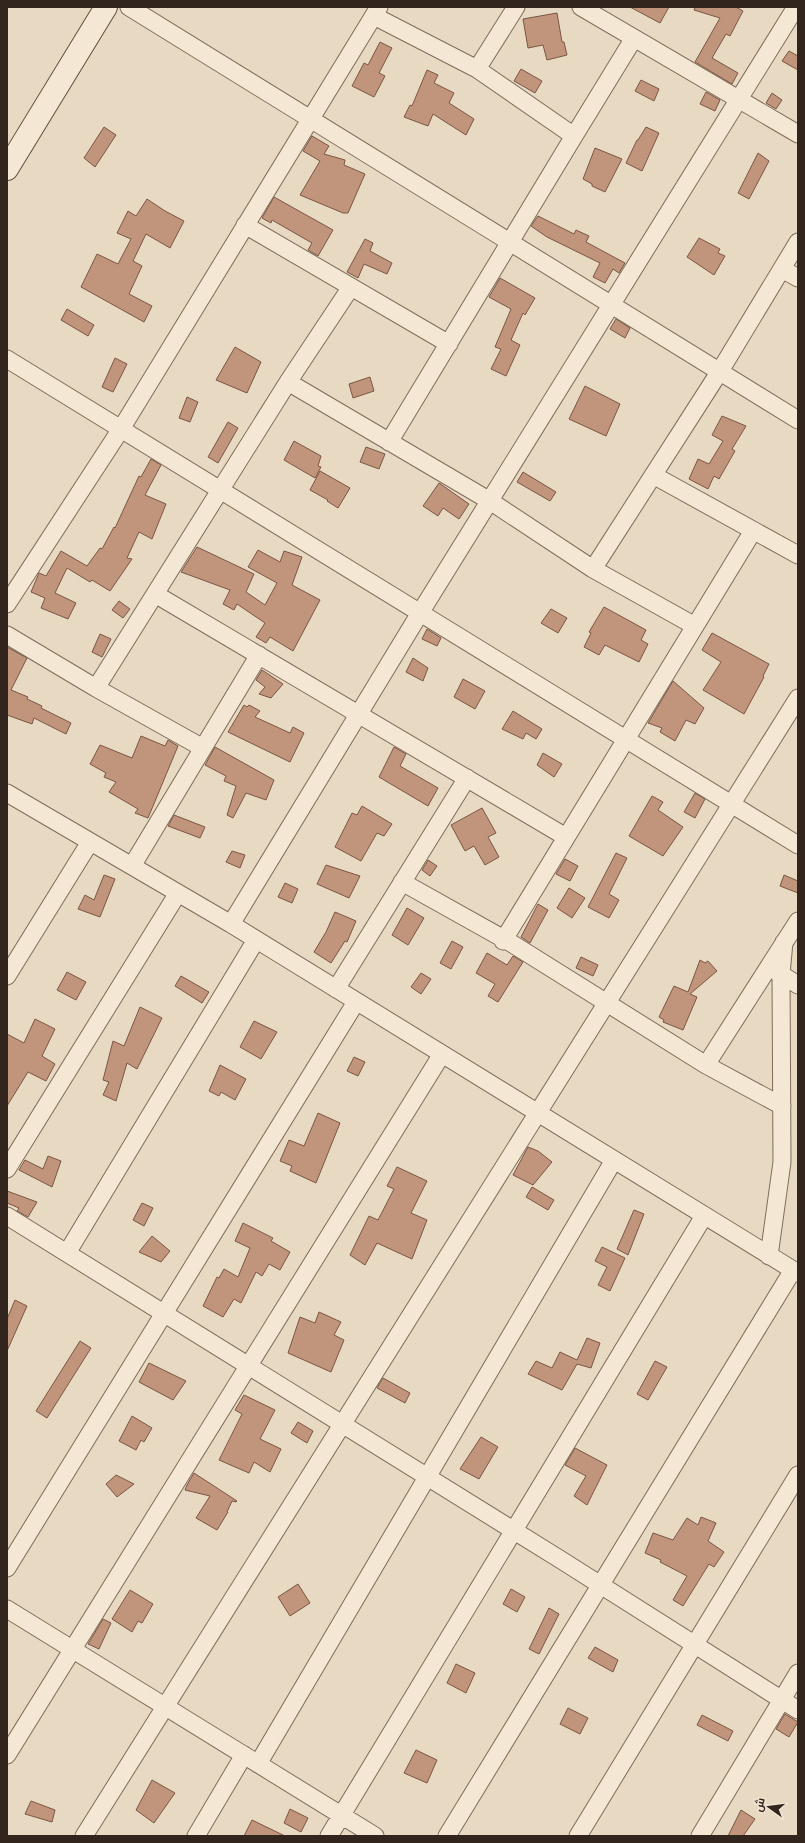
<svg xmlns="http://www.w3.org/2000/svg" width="805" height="1843" font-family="Merriweather,Cairo,serif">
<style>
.building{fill:#c1947c;stroke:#7b5644}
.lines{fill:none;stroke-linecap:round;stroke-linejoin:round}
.minor-casing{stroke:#7f6c5b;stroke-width:19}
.secondary-casing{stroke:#614d3f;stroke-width:24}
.minor{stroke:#f4e8d4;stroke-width:17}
.secondary{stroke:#f4e8d4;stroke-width:22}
</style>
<rect width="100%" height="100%" fill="#e8d9c2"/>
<path class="building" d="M 630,7 L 669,7 L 660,23 Z
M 695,7 L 736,7 L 743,11 L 730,36 L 726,34 L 712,58 L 738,73 L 732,84 L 695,62 L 720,18 L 694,10 Z
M 557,13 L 562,42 L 564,42 L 567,55 L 547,60 L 543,45 L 528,48 L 523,19 Z
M 380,42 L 392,48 L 379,73 L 385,76 L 374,97 L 352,86 L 364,63 L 368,65 Z
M 789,51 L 798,56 L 798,70 L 782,61 Z
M 521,69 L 542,81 L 535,93 L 514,81 Z
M 427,70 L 438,75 L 434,83 L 454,93 L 449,103 L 474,119 L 466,135 L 433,114 L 428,126 L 404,117 L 410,105 L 412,106 Z
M 641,80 L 659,89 L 654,101 L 635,91 Z
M 706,92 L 720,100 L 715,111 L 700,104 Z
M 772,93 L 782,100 L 776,109 L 766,103 Z
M 104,127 L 116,135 L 95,167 L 84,158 Z
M 646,127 L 659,133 L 642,171 L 626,163 L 637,140 L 638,140 Z
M 312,136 L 329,146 L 324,154 L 345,160 L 344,165 L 365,174 L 348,213 L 343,213 L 300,195 L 320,161 L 303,151 Z
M 595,148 L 622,159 L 605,192 L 592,186 L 592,184 L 583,179 Z
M 758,153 L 769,161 L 749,199 L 738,193 Z
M 274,197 L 333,230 L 318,256 L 308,250 L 312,243 L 272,220 L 271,223 L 262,218 Z
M 147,199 L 165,211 L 184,221 L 170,248 L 146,234 L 133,261 L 142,266 L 129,294 L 152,306 L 144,322 L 81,287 L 97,254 L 118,264 L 131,239 L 117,233 L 128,211 L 136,216 Z
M 538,216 L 574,234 L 576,230 L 589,236 L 586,242 L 625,263 L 619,273 L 613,269 L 605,283 L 593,277 L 600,263 L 547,237 L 531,226 Z
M 699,238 L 720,249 L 718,253 L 725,256 L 714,275 L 687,257 Z
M 365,239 L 373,243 L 370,251 L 392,263 L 387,274 L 364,264 L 358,278 L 347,272 Z
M 500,278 L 535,298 L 525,315 L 523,313 L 511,340 L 520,345 L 506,376 L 491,369 L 501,349 L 495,347 L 511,309 L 489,297 Z
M 67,309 L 94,325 L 88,336 L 61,320 Z
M 616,319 L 630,328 L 625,338 L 610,329 Z
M 235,347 L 261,362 L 247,393 L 216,380 Z
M 115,358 L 127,364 L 113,392 L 102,387 Z
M 370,377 L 374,391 L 353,398 L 349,384 Z
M 585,386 L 620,404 L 606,436 L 569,419 Z
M 187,397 L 198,402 L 190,422 L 179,418 Z
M 722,416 L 746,426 L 732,449 L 735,451 L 719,479 L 714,476 L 708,489 L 689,479 L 698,459 L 709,464 L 723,441 L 712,435 Z
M 228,422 L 238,428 L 218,463 L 208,457 Z
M 294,441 L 321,456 L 318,466 L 321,467 L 315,478 L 284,460 Z
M 366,447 L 385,454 L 379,469 L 360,462 Z
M 151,459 L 161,465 L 145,495 L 166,504 L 152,539 L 139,532 L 127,558 L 132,559 L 110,591 L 92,580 L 90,582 L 67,568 L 55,593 L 76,603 L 68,619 L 41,608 L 45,598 L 31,592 L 39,573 L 46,576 L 61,551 L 87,566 L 100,548 L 102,549 L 114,527 L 115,528 L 139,476 L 141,477 Z
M 320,471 L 350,488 L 338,508 L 327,501 L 328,500 L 310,490 Z
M 523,472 L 556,492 L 550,501 L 517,482 Z
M 439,483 L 469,504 L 459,519 L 443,508 L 438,516 L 423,506 Z
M 197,547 L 254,574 L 246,592 L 265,605 L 277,583 L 248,567 L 258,550 L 280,562 L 284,551 L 302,557 L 292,585 L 320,600 L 293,651 L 270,637 L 266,643 L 256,637 L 265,623 L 237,604 L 234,610 L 223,604 L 230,590 L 181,572 Z
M 119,601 L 130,609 L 123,618 L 112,610 Z
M 604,607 L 646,630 L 641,640 L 648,644 L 639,662 L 605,645 L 599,655 L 584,647 L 591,633 L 589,632 Z
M 551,609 L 567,618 L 558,633 L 541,623 Z
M 427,629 L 441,638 L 437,646 L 422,639 Z
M 712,633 L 769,664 L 763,676 L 764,677 L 744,714 L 703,690 L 721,662 L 702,650 Z
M 100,634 L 111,639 L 102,657 L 92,652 Z
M 7,647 L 27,658 L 11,690 L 28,697 L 27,699 L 42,706 L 41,708 L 71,723 L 66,734 L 34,718 L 32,724 L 7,715 Z
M 413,658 L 428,668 L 423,681 L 406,672 Z
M 262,670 L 283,684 L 271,698 L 259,694 L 265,687 L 256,680 Z
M 463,679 L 485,691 L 475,709 L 454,697 Z
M 673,681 L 704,708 L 695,724 L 686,720 L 675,741 L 660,732 L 662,728 L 648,723 Z
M 244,705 L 247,707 L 249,705 L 260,711 L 255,717 L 290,733 L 293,727 L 304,733 L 290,762 L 228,732 Z
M 513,711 L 542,729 L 536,739 L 526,733 L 523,739 L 502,729 Z
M 141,736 L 165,746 L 168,740 L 178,746 L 148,818 L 135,813 L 138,809 L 109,792 L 116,782 L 104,777 L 106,773 L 90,764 L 100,745 L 132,758 Z
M 215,747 L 274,780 L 266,800 L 246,793 L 233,818 L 227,815 L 236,786 L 224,781 L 226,776 L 205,765 Z
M 394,747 L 406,754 L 400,766 L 438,788 L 428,806 L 379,777 Z
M 543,753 L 562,764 L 554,777 L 537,765 Z
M 695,793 L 705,799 L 695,818 L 684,812 Z
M 652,796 L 663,802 L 658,810 L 683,827 L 663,856 L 629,836 Z
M 362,806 L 392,824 L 384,836 L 377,833 L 361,861 L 335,847 L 352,813 L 357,815 Z
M 482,808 L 496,833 L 488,837 L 499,857 L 485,865 L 474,846 L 465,851 L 451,825 Z
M 174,815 L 205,827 L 200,838 L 168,826 Z
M 232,851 L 245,855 L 240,868 L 226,862 Z
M 616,853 L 627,858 L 609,894 L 619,900 L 609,918 L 588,907 Z
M 565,859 L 578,866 L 570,881 L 556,874 Z
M 428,860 L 437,866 L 430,876 L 422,870 Z
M 326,865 L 360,876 L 349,898 L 317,884 Z
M 104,875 L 115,879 L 100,917 L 78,909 L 85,895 L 94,900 Z
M 784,875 L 798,881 L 798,893 L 780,886 Z
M 285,883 L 298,889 L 292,903 L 278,897 Z
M 569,888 L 585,898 L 572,918 L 557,908 Z
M 538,904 L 548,910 L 530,943 L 521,937 Z
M 407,908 L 424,918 L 408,945 L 392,935 Z
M 335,912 L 356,921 L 347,942 L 345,941 L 331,963 L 314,952 L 326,932 Z
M 452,941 L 463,947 L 451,969 L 440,963 Z
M 487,953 L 507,965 L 513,956 L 523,962 L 498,1002 L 488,996 L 495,984 L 476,973 Z
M 581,957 L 598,965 L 593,976 L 576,968 Z
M 700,960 L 705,963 L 708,961 L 717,971 L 690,994 L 697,997 L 683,1030 L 663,1022 L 664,1020 L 659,1017 L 674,986 L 688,992 Z
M 67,972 L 86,982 L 76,1000 L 57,990 Z
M 421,973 L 431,979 L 421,994 L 411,987 Z
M 181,976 L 209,992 L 202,1003 L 175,986 Z
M 140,1007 L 162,1018 L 137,1069 L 127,1063 L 116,1101 L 103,1095 L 109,1082 L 103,1080 L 113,1041 L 124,1046 Z
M 35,1019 L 55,1029 L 42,1056 L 55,1064 L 46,1081 L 28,1072 L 7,1106 L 7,1034 L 24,1043 Z
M 254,1021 L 277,1032 L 261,1059 L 240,1047 Z
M 354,1057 L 365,1062 L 358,1076 L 347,1071 Z
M 220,1065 L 246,1079 L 235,1100 L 221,1092 L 219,1096 L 209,1091 Z
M 318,1113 L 340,1123 L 316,1183 L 290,1171 L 292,1166 L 280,1161 L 289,1140 L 304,1146 Z
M 528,1147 L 538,1151 L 552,1162 L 533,1185 L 513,1175 Z
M 48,1156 L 61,1161 L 52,1187 L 19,1170 L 25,1160 L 43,1169 Z
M 397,1167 L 427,1181 L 411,1213 L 427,1220 L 412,1259 L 377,1243 L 365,1265 L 350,1255 L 369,1216 L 378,1220 L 394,1189 L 387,1186 Z
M 532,1187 L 554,1200 L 548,1210 L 526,1197 Z
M 7,1191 L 37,1202 L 28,1217 L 17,1211 L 19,1208 L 7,1203 Z
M 142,1203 L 153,1208 L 144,1226 L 133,1220 Z
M 634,1210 L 644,1214 L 628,1255 L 617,1249 Z
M 243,1223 L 273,1238 L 271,1241 L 290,1252 L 280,1270 L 269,1264 L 262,1276 L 256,1272 L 241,1303 L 234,1299 L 223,1317 L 203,1306 L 217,1277 L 219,1278 L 224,1269 L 238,1277 L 250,1248 L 235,1241 Z
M 152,1236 L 170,1251 L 161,1262 L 139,1252 Z
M 602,1247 L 625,1258 L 610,1291 L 598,1285 L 607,1267 L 595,1261 Z
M 15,1300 L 27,1306 L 7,1351 L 7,1319 Z
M 319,1312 L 341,1322 L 334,1335 L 344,1340 L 331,1372 L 288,1353 L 300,1317 L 315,1323 Z
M 587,1338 L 600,1343 L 591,1368 L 577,1364 L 562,1390 L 528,1374 L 536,1361 L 552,1368 L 560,1352 L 577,1360 Z
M 80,1341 L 91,1348 L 47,1418 L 36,1411 Z
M 655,1361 L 667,1367 L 648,1400 L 637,1394 Z
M 149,1363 L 186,1381 L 173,1400 L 139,1382 Z
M 383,1378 L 410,1393 L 405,1403 L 377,1388 Z
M 244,1395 L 275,1410 L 260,1439 L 281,1449 L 270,1472 L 254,1462 L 249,1473 L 219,1460 L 242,1414 L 235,1410 Z
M 132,1416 L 152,1428 L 144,1442 L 141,1440 L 136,1450 L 119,1441 Z
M 298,1422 L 313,1431 L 307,1443 L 291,1433 Z
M 481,1437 L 498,1447 L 479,1479 L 460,1469 Z
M 575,1448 L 607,1465 L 587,1505 L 574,1496 L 586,1476 L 565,1465 Z
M 194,1473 L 237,1501 L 236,1502 L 232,1501 L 227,1512 L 228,1512 L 217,1530 L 196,1518 L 210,1496 L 185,1490 L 187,1485 Z
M 116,1475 L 134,1484 L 117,1497 L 106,1484 Z
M 701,1517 L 716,1523 L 708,1541 L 724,1552 L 714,1567 L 709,1564 L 683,1606 L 673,1600 L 687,1576 L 660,1562 L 661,1560 L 645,1553 L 653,1533 L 673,1540 L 687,1518 L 698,1525 Z
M 298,1584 L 310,1603 L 290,1616 L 278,1597 Z
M 511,1589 L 525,1597 L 517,1612 L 503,1604 Z
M 130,1590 L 153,1604 L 142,1623 L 138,1621 L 132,1632 L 112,1619 Z
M 549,1608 L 559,1614 L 539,1654 L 529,1649 Z
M 103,1619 L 111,1623 L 99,1649 L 88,1644 Z
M 595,1647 L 618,1660 L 613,1672 L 588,1658 Z
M 456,1664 L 475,1673 L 466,1693 L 447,1683 Z
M 568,1708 L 588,1718 L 580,1734 L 560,1724 Z
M 785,1714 L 798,1722 L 789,1737 L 776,1729 Z
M 702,1715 L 733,1731 L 728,1741 L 697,1725 Z
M 416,1750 L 437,1760 L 427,1783 L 404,1773 Z
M 152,1780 L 175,1793 L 154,1823 L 136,1810 Z
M 31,1801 L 55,1810 L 52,1822 L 25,1814 Z
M 290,1809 L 308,1818 L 301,1832 L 284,1823 Z
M 741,1810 L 755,1819 L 743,1836 L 728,1836 Z
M 252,1820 L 285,1836 L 244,1836 Z"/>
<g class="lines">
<g class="minor-casing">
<path id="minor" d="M 129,7 L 798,420
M 581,7 L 798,134
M 374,16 L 477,69 L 574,136
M 477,69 L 516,7
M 245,225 L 449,344
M 782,269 L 798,278
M 7,359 L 798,845
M 288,382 L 490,501 L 593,569 L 695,626
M 389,442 L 574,136 L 634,38
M 653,475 L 798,555
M 593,569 L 720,371 L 798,242
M 155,594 L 566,837
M 7,604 L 121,429 L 379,7
M 7,635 L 96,688 L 203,748
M 96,688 L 288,382 L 351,287
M 7,793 L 231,924 L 798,1273
M 132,866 L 259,655
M 402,882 L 511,943 L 706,1065 L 782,1106
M 231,924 L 420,613 L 796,7
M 503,941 L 753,531
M 774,970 L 798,985
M 7,976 L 90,842
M 336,989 L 467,778
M 706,1065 L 798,921
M 7,1169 L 178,893
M 7,1216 L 558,1558 L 798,1710
M 67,1253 L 256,940
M 769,1256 L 782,1162 L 781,974 L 784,942
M 7,1568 L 356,1002
M 7,1609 L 375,1836
M 7,1755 L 442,1054
M 258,1764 L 614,1160
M 84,1836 L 798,698
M 196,1836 L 244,1755
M 329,1836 L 704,1216
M 447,1836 L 793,1270
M 578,1836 L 798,1475
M 700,1836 L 798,1673"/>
</g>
<g class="secondary-casing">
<path id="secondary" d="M 7,169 L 106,7"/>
</g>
<use href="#minor" class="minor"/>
<use href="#secondary" class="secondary"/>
</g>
<rect width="805" height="1843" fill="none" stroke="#31251e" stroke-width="16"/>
<g transform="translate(769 1807) rotate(284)" stroke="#f0e4d0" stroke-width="3" paint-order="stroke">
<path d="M0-3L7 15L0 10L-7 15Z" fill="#31251e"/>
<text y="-6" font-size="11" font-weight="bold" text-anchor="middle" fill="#31251e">ش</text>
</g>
</svg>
